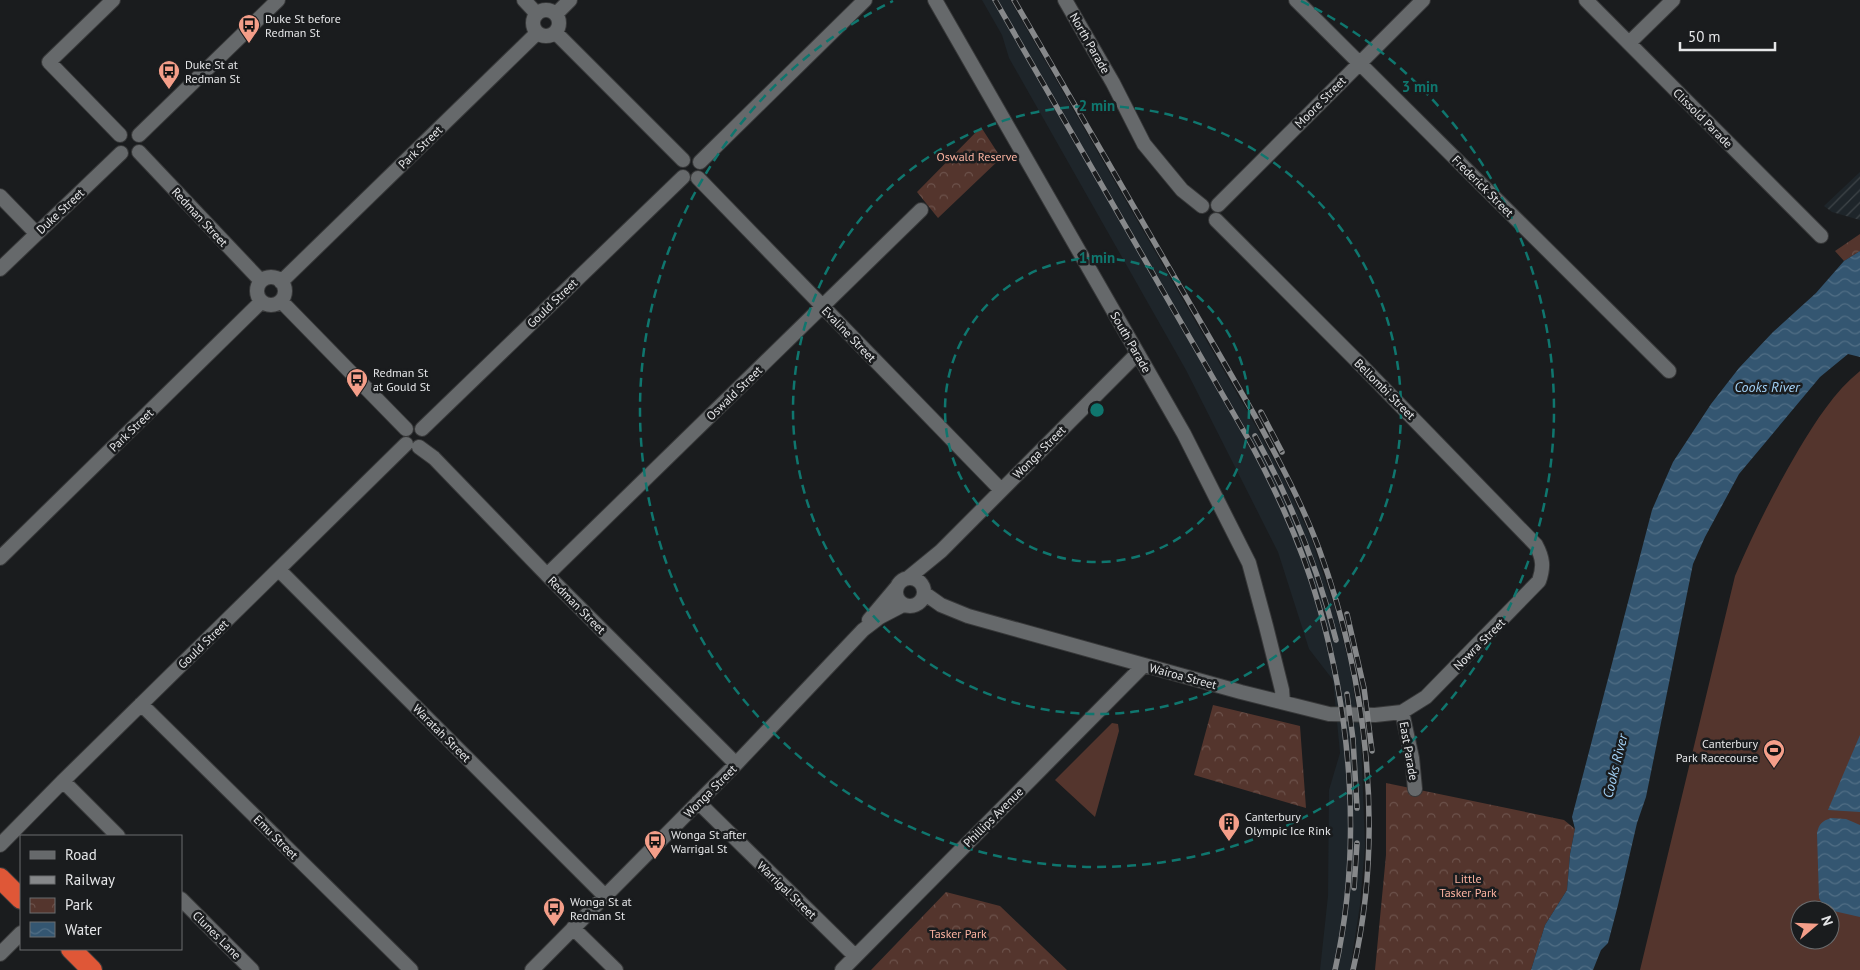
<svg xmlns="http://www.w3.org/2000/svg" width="1860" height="970" font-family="'PT Sans',sans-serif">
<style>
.built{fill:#1e252a}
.industrial{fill:url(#industrial-furrows)}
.green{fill:#54352d;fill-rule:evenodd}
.park{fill:url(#park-crowns)}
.water{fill:url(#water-waves)}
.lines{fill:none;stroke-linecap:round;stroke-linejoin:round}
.minor-casing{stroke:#373839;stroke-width:16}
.highway-casing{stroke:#373839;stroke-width:22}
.minor{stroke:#66696b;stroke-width:14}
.highway{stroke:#df5737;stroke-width:20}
.rail-casing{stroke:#86888a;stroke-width:5.5}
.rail{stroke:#1a1c1e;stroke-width:4;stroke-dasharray:11;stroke-linecap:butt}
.ring{fill:none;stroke:#0f766e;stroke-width:2.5;stroke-dasharray:9 6}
.labels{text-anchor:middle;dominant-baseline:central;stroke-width:5;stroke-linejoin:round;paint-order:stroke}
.poi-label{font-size:12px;fill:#e5e6e8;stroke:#1a1c1e;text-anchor:start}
.street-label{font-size:12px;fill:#e5e6e8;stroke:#1a1c1e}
.park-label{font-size:12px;fill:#fcb3a1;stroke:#1a1c1e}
.water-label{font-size:14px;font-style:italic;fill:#a2d1f6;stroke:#1a1c1e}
.centre{fill:#0f766e;stroke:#1a1c1e;stroke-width:2.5}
.ring-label{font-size:15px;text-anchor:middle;font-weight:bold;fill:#0f766e;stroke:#1a1c1e;stroke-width:5;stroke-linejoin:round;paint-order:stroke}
</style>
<defs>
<pattern id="industrial-furrows" width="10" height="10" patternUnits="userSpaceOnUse" patternTransform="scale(1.25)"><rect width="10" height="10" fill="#1e252a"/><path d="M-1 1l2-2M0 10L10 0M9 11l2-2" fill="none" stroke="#3f4549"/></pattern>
<pattern id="park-crowns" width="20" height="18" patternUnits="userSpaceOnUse" patternTransform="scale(1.25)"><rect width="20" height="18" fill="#54352d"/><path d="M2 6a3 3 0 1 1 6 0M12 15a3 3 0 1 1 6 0" fill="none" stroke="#6c524b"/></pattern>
<pattern id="water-waves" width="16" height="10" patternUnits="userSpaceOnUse" patternTransform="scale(1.25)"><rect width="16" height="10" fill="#345671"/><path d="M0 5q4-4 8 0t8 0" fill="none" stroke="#516e85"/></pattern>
</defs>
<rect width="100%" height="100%" fill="#1a1c1e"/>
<path class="built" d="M 982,0 L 1010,0 L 1258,430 L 1287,485 L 1311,538 L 1336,612 L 1350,667 L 1361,738 L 1365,846 L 1360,905 L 1350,970 L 1320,970 L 1328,896 L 1329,790 L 1340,753 L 1333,680 L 1309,649 L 1278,552 L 1186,370 L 1009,58 L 1002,35 Z"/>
<path class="industrial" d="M 1860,172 L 1860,220 L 1832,212 L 1824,206 Z"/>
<path class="green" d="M 1860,371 L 1860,970 L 1640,970 L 1735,576 C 1753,533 1775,490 1799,449 C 1816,421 1834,392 1860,371 ZM 1800,910 L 1830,910 L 1830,940 L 1800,940 Z
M 1112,723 L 1118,724 L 1119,731 L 1095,817 L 1055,780 Z"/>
<path class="park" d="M 981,127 L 1001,158 L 938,218 L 917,192 Z
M 1860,234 L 1860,251 L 1844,261 L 1835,251 Z
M 1213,705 L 1300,726 L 1306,808 L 1194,775 Z
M 1386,783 L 1564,820 L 1575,829 L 1570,854 L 1567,890 L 1545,925 L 1531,970 L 1375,970 L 1386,855 Z
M 946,892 L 1000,906 L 1067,970 L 871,970 Z"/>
<path class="water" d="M 1860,251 L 1860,357 L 1848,354 L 1820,377 L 1739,474 L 1705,537 L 1693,564 L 1646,797 L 1637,823 L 1618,905 L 1608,943 L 1601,950 L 1593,970 L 1531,970 L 1545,925 L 1567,890 L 1570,854 L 1575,829 L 1572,817 L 1652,510 L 1673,462 L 1711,404 L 1739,368 L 1773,332 L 1816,293 L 1844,261 Z
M 1860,735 L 1860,812 L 1828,810 Z
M 1831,818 L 1846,819 L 1860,825 L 1860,917 L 1825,909 L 1819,898 L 1817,833 C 1819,824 1822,821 1831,818 Z"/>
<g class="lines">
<g class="minor-casing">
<path id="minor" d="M 113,0 L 49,62 L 120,135
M 524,0 L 537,14
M 935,0 L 1184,434 L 1249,563 L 1266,626 L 1282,690 L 1283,702
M 1065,0 L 1113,83 L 1144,144 L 1182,190 L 1202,206
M 1296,0 L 1669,371
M 1586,0 L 1821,236
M533 23a13 13 0 1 1 26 0a13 13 0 1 1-26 0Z
M 556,14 L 570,0
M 556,33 L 683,160
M 1629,43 L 1673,0
M 139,135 L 278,0
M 139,152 L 261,281
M 700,162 L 865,0
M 698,178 L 1001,490
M 0,196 L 36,233
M 1218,205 L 1423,0
M 0,269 L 121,153
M257 291a14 14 0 1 1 28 0a14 14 0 1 1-28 0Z
M 281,282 L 537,33
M 281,301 L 406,429
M 422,429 L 683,177
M 419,447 L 434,458 L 547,575 L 736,764
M 0,558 L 261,302
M 279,570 L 605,896
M 547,575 L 921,210
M896 592a14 14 0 1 1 28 0a14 14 0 1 1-28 0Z
M 908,578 L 941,551 L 1137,354
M 924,593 L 941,605 L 968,616 L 1241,692 L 1329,714 L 1375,715 L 1402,712 L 1426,697 L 1539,581 C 1544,567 1543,558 1536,545 L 1362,366 L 1216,220
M 869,620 L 896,588
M 141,704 L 411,970
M 1402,712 L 1412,758 L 1415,789
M 63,781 L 118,836
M 698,802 L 855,956
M 0,845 L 63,781 L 406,444
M 181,899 L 252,970
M 573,928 L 616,970
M 0,954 L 21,933
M 532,970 L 736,764 L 863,630 L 880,617 L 903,605
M 842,970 L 1144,665"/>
</g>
<g class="highway-casing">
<path id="highway" d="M 0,878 L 21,899
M 71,949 L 92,970"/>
</g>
<use href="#minor" class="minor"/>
<use href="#highway" class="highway"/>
<g class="rail-casing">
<path id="rail" d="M 995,0 L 1250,442 C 1278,494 1303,548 1319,606 C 1352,722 1362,851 1335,970
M 1014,0 L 1255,416 C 1278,459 1302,503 1319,549 C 1367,679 1385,834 1353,970
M 1261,412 L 1282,452
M 1255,436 C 1291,501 1318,568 1336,640
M 1347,614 L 1364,688 L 1372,751
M 1347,694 L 1353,739 L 1357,808
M 1354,888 L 1357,843"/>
</g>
<use href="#rail" class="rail"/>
</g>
<g class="ring">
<circle cx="1097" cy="410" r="152"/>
<circle cx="1097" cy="410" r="304"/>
<path d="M1301 1A457 457 0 1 1 893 1"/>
</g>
<defs>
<g id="bus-pin" transform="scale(1.125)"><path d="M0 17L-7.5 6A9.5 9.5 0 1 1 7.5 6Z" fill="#f49e89" stroke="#1a1c1e"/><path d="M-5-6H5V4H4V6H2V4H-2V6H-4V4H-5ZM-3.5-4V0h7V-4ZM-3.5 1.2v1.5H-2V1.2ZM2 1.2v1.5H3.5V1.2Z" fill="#111"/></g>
<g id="stadium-pin" transform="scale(1.125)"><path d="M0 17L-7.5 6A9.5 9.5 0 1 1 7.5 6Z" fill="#f49e89" stroke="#1a1c1e"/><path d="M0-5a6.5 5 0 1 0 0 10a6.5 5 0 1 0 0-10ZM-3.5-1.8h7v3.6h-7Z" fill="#111"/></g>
<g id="building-pin" transform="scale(1.125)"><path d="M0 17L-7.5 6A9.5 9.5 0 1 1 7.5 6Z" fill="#f49e89" stroke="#1a1c1e"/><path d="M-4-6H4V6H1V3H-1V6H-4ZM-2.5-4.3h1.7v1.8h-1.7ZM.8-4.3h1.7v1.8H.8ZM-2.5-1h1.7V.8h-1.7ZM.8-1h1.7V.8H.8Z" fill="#111"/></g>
</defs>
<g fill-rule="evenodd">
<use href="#bus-pin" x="249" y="25"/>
<use href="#bus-pin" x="169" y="71"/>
<use href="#bus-pin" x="357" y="379"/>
<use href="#stadium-pin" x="1774" y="750"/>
<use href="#building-pin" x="1229" y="823"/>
<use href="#bus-pin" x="655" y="841"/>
<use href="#bus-pin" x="554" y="908"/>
</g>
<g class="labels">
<g class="poi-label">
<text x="265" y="18">Duke St before<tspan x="265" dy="14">Redman St</tspan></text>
<text x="185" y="64">Duke St at<tspan x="185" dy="14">Redman St</tspan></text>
<text x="373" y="372">Redman St<tspan x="373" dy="14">at Gould St</tspan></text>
<text x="1758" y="743" text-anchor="end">Canterbury<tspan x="1758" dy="14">Park Racecourse</tspan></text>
<text x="1245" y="816">Canterbury<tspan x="1245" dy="14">Olympic Ice Rink</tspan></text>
<text x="671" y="834">Wonga St after<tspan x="671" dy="14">Warrigal St</tspan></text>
<text x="570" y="901">Wonga St at<tspan x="570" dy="14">Redman St</tspan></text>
</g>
<g class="street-label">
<text transform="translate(1090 43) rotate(60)">North Parade</text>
<text transform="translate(1320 102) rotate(-45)">Moore Street</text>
<text transform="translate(1703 118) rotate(45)">Clissold Parade</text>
<text transform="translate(420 147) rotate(-44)">Park Street</text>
<text transform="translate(1483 186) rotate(45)">Frederick Street</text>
<text transform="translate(60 211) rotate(-43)">Duke Street</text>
<text transform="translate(200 217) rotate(47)">Redman Street</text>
<text transform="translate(552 303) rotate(-44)">Gould Street</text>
<text transform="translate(849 334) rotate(46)">Evaline Street</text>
<text transform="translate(1131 342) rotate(60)">South Parade</text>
<text transform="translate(1385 389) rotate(45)">Bellombi Street</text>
<text transform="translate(734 393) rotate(-44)">Oswald Street</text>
<text transform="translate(131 430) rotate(-44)">Park Street</text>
<text transform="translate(1039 452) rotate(-45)">Wonga Street</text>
<text transform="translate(577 605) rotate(45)">Redman Street</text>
<text transform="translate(203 644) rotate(-44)">Gould Street</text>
<text transform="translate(1479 644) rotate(-45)">Nowra Street</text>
<text transform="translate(1183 676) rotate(15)">Wairoa Street</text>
<text transform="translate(442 733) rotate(45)">Waratah Street</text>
<text transform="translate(1409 751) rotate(80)">East Parade</text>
<text transform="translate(710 791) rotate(-45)">Wonga Street</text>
<text transform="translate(993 817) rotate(-45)">Phillips Avenue</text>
<text transform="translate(276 837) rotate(45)">Emu Street</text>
<text transform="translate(787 890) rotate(44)">Warrigal Street</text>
<text transform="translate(217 935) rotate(45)">Clunes Lane</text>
</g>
<g class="park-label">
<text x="977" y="156">Oswald Reserve</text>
<text x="1468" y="878">Little<tspan x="1468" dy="14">Tasker Park</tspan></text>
<text x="958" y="933">Tasker Park</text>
</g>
<g class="water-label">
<text x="1767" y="387">Cooks River</text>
<text transform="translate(1615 766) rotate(-76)">Cooks River</text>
</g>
</g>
<circle cx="1097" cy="410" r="8" class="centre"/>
<g class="ring-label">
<text x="1420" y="92">3 min</text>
<text x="1097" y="111">2 min</text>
<text x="1097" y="263">1 min</text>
</g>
<rect x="20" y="835" width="162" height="115" fill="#1a1c1e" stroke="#6b6d6f"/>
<rect x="30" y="851" width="25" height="8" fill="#66696b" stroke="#6b6d6f"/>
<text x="65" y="860" font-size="15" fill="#e5e6e8">Road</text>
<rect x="30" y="876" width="25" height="8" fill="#86888a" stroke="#6b6d6f"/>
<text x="65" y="885" font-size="15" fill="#e5e6e8">Railway</text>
<rect x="30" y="898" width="25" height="15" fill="url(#park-crowns)" stroke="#6b6d6f"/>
<text x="65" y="910" font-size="15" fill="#e5e6e8">Park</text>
<rect x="30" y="922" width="25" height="15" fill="url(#water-waves)" stroke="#6b6d6f"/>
<text x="65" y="935" font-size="15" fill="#e5e6e8">Water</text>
<g transform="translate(1815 925) rotate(71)"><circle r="24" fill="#1a1c1e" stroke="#6b6d6f"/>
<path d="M0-4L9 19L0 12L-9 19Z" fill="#f49e89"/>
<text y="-8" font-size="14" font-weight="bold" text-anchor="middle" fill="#e5e6e8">N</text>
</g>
<path d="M1680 42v8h95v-8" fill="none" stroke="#e5e6e8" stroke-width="2.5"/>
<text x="1688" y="42" font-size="15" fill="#e5e6e8" stroke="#1a1c1e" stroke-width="4" paint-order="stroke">50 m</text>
</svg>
